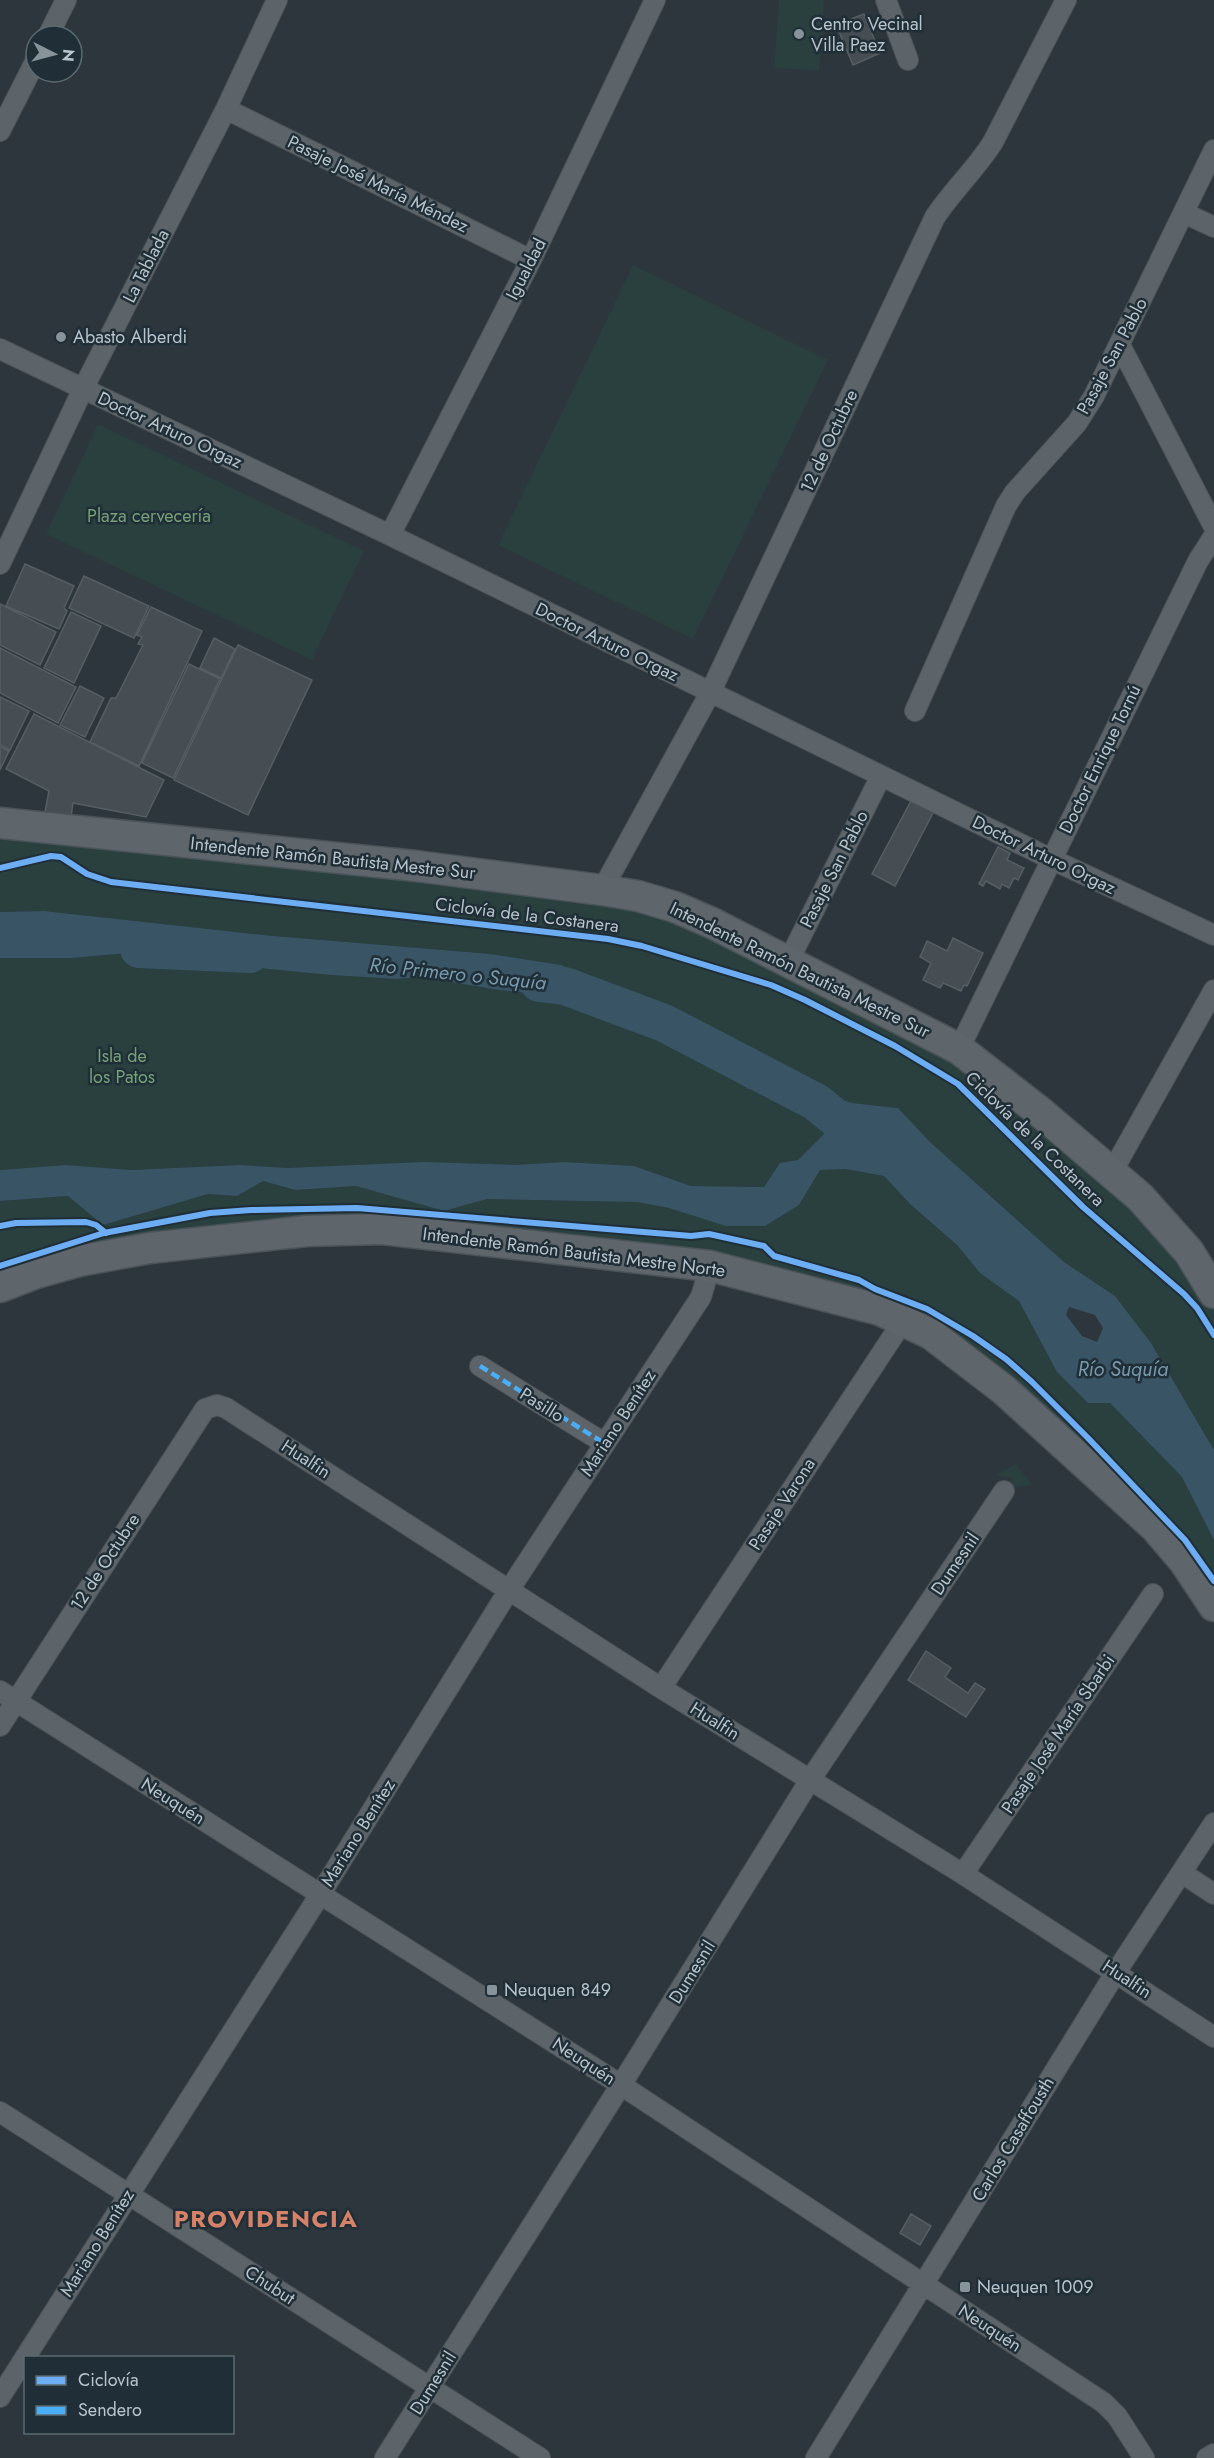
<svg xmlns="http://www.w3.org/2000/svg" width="1214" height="2458" font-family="Jost,sans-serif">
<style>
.green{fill:#29403f}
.water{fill:#395464;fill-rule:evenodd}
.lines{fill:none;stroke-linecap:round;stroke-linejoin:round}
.river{stroke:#395464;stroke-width:38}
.building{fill:#464e53;stroke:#555e63;stroke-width:1.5}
.minor-casing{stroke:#4b5256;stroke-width:22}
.primary-casing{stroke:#4a5358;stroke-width:33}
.minor{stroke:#5d6469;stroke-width:20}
.primary{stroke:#5f666b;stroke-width:30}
.quiet{stroke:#49aef6;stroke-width:4.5;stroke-dasharray:9 4.5;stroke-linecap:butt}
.cycleway-casing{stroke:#1f2e37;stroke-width:10}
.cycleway{stroke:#6dadf4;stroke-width:6}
.poi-dot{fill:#879299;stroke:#1f2e37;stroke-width:2}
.labels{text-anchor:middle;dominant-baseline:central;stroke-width:5;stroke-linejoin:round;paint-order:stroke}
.poi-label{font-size:18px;fill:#b8c3cb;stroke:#1f2e37;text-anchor:start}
.street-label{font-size:18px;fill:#b8c3cb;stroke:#1f2e37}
.park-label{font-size:18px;fill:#76a177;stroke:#1f2e37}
.water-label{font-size:20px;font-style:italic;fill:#789aae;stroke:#1f2e37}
.district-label{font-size:24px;font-weight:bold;letter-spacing:1.5px;fill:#d58269;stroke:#1f2e37}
</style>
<rect width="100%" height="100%" fill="#2c363c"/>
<path class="green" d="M 779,0 L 824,0 L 819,71 L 774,68 Z
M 633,265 L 828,360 L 693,639 L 498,545 Z
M 98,424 L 364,551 L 312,660 L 46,534 Z
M 0,823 L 416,866 L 712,923 L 1039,1111 L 1214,1293 L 1214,1450 L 1151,1343 L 1115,1296 L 1064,1262 L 930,1142 L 898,1108 L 852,1103 L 833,1097 L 786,1068 L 739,1049 L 689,1018 L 598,982 L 561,965 L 491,954 L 273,936 L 44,911 L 0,912 Z
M 197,947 L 251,967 L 331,975 L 396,979 L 421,977 L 499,990 L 558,996 L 586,995 L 620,1001 L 651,1015 L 691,1043 L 748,1089 L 798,1090 L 815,1108 L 825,1133 L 798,1160 L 780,1164 L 764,1187 L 691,1186 L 634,1166 L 565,1162 L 514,1165 L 288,1168 L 240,1165 L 131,1170 L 66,1165 L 0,1170 L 0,958 L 72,958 L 128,953 L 148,958 L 171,968 Z
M 845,1169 L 884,1176 L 910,1204 L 957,1245 L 980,1273 L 1019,1301 L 1057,1372 L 1088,1403 L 1110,1403 L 1182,1477 L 1205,1522 L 1214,1540 L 1214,1606 L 1200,1584 L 931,1334 L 710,1266 L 345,1229 L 0,1287 L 0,1201 L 69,1196 L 103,1225 L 208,1194 L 237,1196 L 262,1181 L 295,1190 L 356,1186 L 444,1211 L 487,1199 L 637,1202 L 669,1208 L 799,1205 L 820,1170 Z
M 1016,1464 L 1032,1485 L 1005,1488 L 1013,1478 L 996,1475 Z"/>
<path class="water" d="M 44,911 L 273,936 L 491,954 L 561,965 L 598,982 L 689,1018 L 739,1049 L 786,1068 L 833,1097 L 852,1103 L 898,1108 L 930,1142 L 1064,1262 L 1115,1296 L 1151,1343 L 1214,1450 L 1214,1540 L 1182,1477 L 1110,1403 L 1088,1403 L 1057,1372 L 1019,1301 L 980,1273 L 957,1245 L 910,1204 L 884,1176 L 845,1169 L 820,1170 L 799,1205 L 765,1226 L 726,1226 L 669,1208 L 637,1202 L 487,1199 L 444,1211 L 356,1186 L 295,1190 L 263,1181 L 237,1196 L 208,1194 L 103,1225 L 68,1196 L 0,1201 L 0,1170 L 66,1165 L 131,1170 L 240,1165 L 288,1168 L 424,1162 L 514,1165 L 565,1162 L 634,1166 L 691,1186 L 764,1187 L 780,1163 L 798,1160 L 825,1133 L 815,1108 L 798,1090 L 748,1089 L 691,1043 L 651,1015 L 620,1001 L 586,995 L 558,996 L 499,990 L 421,977 L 396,979 L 331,975 L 206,963 L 197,947 L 171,968 L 148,958 L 128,953 L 72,958 L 0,958 L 0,912 ZM 1069,1307 L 1095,1315 L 1103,1328 L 1097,1342 L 1082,1336 L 1066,1315 Z"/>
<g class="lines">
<path class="river" d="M 139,949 L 250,954
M 539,983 L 565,986 L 664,1023 L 816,1102 L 844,1125"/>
</g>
<path class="building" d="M 864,14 L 880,53 L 853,65 L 836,25 Z
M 25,564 L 74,586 L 64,608 L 67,611 L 59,629 L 6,606 Z
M 84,576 L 149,606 L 134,638 L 69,608 Z
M 0,604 L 56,632 L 40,665 L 0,645 Z
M 151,607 L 202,631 L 139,766 L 90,742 L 111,698 L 116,698 L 143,645 L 138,644 L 142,637 L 137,635 Z
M 71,612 L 101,626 L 74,683 L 44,668 Z
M 214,638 L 235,649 L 221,678 L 200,668 Z
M 238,645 L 312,680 L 248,815 L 174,780 Z
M 0,648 L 76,687 L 58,723 L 0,693 Z
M 189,664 L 220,679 L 173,778 L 142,763 Z
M 80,686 L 104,698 L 85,737 L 60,725 Z
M 0,697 L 29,711 L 10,750 L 0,745 Z
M 34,714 L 164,780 L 146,817 L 73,803 L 71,817 L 45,812 L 49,791 L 6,769 Z
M 0,747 L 9,751 L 0,770 Z
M 912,799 L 934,811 L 895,886 L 872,874 Z
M 998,847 L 1010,853 L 1007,860 L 1024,868 L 1018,880 L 1014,878 L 1009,888 L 1002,884 L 1000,889 L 986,881 L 983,886 L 979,884 Z
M 953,938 L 983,953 L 967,986 L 964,985 L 961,991 L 943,983 L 940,988 L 923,980 L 931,963 L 920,957 L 927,941 L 947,951 Z
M 926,1651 L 951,1668 L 945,1677 L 968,1693 L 975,1683 L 985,1689 L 966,1717 L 908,1680 Z
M 911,2214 L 931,2226 L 920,2245 L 900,2233 Z"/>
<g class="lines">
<g class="minor-casing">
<path id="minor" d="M 886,0 L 908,60
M 48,36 L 66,0
M 226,109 L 531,260
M 0,131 L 36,60
M 1184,213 L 1214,227
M 1120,345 L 1214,527
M 0,349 L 390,535 L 1051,859 L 1214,935
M 390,535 L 531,260 L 655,0
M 0,564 L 83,389 L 226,109 L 277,0
M 915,711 L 1006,506 L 1015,492 L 1077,423 L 1094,396 L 1214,150
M 602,890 L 710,693 L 935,217 C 953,190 976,169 993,142 L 1066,0
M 788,962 L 881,776
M 959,1049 L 1198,561 L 1214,536
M 1112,1172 L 1214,990
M 480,1366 L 604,1443
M 661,1688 L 903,1321
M 0,1691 L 621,2085 L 1104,2403 L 1117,2416 L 1144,2458
M 0,1726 L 205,1409 L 217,1405 L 226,1408 L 661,1688 L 963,1874 L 1214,2037
M 1182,1873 L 1214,1894
M 963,1874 L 1153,1594
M 0,2112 L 540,2458
M 0,2397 L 321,1893 L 509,1590 L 701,1297 L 710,1266
M 385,2458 L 621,2085 L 810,1780 L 1004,1491
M 816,2458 L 1116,1972 L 1214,1823
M 1207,2458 L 1214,2454"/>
</g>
<g class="primary-casing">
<path id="primary" d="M 0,823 L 416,866 L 602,890 L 638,896 L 675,907 L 712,923 L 959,1049 L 1039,1111 L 1140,1197 L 1189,1252 L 1214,1293
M 0,1287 L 36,1273 L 79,1261 L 150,1248 L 307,1231 L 382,1229 L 710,1266 L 880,1310 L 931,1334 L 1004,1390 L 1156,1528 L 1184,1561 L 1214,1606"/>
</g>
<use href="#minor" class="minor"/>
<use href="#primary" class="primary"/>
<path class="quiet" d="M 480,1366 L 604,1443"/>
<g class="cycleway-casing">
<path id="cycleway" d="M 0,868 L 51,856 L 61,857 L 87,874 L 111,882 L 608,939 L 642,946 L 771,985 L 805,1000 L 895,1046 L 958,1084 L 1083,1207 L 1184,1294 L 1197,1308 L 1214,1335
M 0,1226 L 16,1223 L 86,1222 L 96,1225 L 106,1233
M 0,1266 L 104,1233 L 210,1213 L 251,1210 L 357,1208 L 691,1236 L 709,1234 L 764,1246 L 774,1256 L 859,1280 L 875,1289 L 927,1309 L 973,1336 L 1006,1359 L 1032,1382 L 1088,1438 L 1185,1540 L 1214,1581"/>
</g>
<use href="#cycleway" class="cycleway"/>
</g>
<g class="poi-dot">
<circle cx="799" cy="34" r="6"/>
<circle cx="61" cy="337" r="6"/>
<rect x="486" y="1984" width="12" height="12" rx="3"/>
<rect x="959" y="2281" width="12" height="12" rx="3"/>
</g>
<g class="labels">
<g class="poi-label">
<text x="811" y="24">Centro Vecinal<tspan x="811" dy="21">Villa Paez</tspan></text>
<text x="73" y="337">Abasto Alberdi</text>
<text x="504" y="1990">Neuquen 849</text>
<text x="977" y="2287">Neuquen 1009</text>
</g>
<g class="street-label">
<text transform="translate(378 184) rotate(26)">Pasaje José María Méndez</text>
<text transform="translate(146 266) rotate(-63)">La Tablada</text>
<text transform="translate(526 269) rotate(-63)">Igualdad</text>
<text transform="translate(1112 356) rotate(-62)">Pasaje San Pablo</text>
<text transform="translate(170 430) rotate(25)">Doctor Arturo Orgaz</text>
<text transform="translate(829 441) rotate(-65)">12 de Octubre</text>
<text transform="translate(607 642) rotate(26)">Doctor Arturo Orgaz</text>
<text transform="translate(1100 759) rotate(-64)">Doctor Enrique Tornú</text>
<text transform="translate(1044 855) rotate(26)">Doctor Arturo Orgaz</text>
<text transform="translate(333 858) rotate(6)">Intendente Ramón Bautista Mestre Sur</text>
<text transform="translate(834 869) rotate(-63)">Pasaje San Pablo</text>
<text transform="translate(527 915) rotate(7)">Ciclovía de la Costanera</text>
<text transform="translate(800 970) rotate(26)">Intendente Ramón Bautista Mestre Sur</text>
<text transform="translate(1035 1139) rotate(44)">Ciclovía de la Costanera</text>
<text transform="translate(574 1252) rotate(7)">Intendente Ramón Bautista Mestre Norte</text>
<text transform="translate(542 1405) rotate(32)">Pasillo</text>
<text transform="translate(618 1423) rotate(-57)">Mariano Benítez</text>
<text transform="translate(306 1459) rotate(33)">Hualfin</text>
<text transform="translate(782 1504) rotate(-57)">Pasaje Varona</text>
<text transform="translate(105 1562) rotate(-57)">12 de Octubre</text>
<text transform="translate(955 1564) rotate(-56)">Dumesnil</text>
<text transform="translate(715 1721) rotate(32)">Hualfin</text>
<text transform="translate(1058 1734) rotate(-56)">Pasaje José María Sbarbi</text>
<text transform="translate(173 1801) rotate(32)">Neuquén</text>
<text transform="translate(358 1833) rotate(-58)">Mariano Benítez</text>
<text transform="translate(692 1972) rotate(-58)">Dumesnil</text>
<text transform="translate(1127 1979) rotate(33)">Hualfin</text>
<text transform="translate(584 2061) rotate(33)">Neuquén</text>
<text transform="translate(1013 2139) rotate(-59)">Carlos Casaffousth</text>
<text transform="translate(97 2243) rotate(-58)">Mariano Benítez</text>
<text transform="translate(270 2285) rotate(33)">Chubut</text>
<text transform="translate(990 2328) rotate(33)">Neuquén</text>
<text transform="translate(433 2383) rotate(-58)">Dumesnil</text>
</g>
<g class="park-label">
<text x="149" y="516">Plaza cervecería</text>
<text x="122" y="1056">Isla de<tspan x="122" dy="21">los Patos</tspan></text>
</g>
<g class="water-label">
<text transform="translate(458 974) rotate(6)">Río Primero o Suquía</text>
<text x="1123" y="1369">Río Suquía</text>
</g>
<g class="district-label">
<text x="266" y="2218">PROVIDENCIA</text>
</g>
</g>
<rect x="24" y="2356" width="210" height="78" fill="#1f2e37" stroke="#5c6a72" stroke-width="1.5"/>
<rect x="36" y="2376" width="30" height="9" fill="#6dadf4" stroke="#5c6a72" stroke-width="1.5"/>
<text x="78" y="2386" font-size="18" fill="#b8c3cb">Ciclovía</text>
<rect x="36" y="2406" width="30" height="9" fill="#49aef6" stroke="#5c6a72" stroke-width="1.5"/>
<text x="78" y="2416" font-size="18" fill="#b8c3cb">Sendero</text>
<g transform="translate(54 54) rotate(96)"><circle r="28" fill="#1f2e37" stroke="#5c6a72" stroke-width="1.5"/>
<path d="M0-4.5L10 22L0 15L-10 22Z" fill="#879299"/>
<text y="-9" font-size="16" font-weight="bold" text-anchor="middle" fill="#b8c3cb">N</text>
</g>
</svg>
